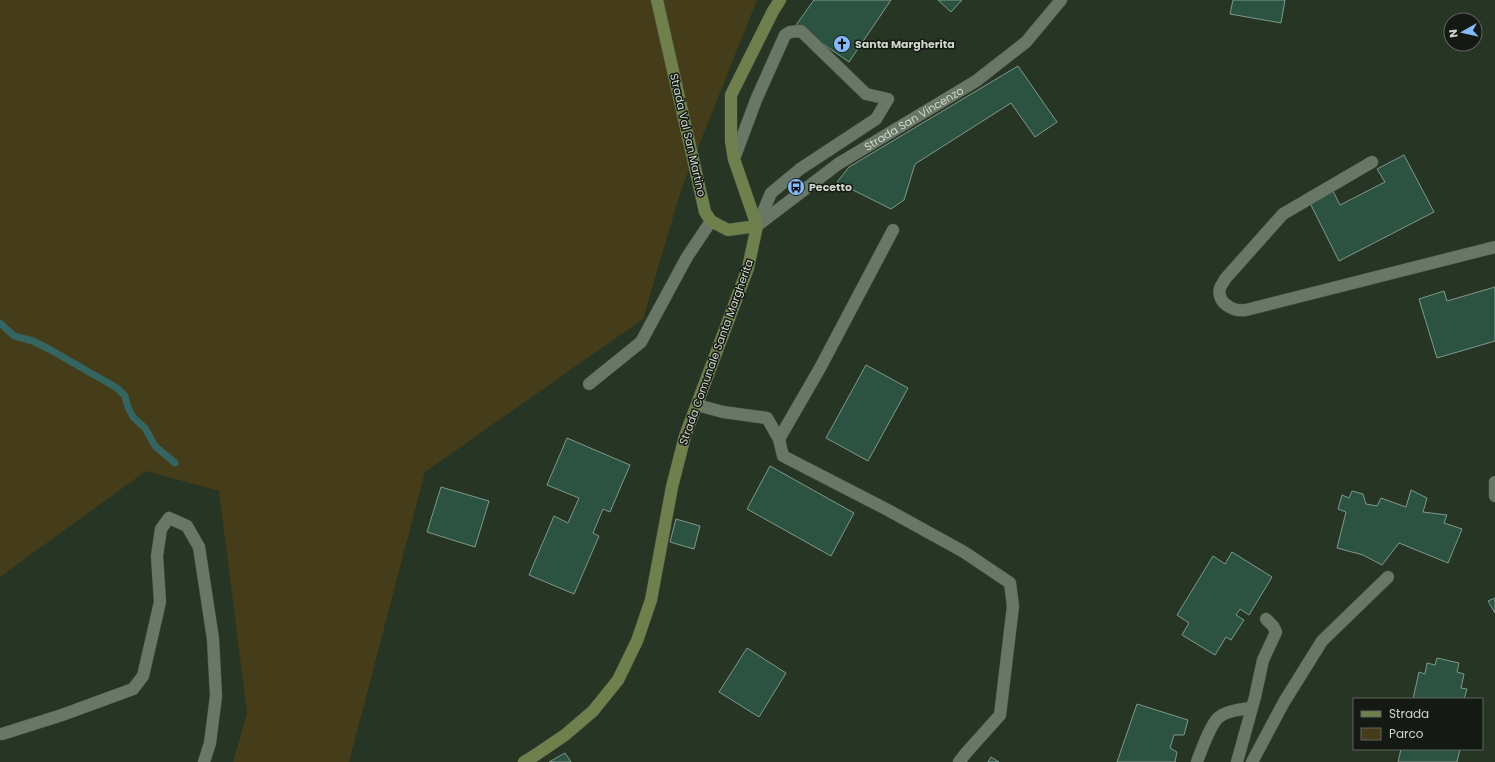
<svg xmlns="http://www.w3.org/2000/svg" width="1495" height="762" font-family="Poppins,sans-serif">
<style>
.green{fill:#453c19}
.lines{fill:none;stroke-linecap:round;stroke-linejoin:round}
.stream{stroke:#346560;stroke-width:7}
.building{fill:#2c5342;stroke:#80988c}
.lane-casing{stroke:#455043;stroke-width:13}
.street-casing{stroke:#455043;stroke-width:13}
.secondary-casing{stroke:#455043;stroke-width:13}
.lane{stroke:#697866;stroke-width:12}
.street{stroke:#697866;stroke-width:12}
.secondary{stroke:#70804c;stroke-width:12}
.labels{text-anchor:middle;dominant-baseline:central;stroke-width:3;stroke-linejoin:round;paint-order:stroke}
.poi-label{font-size:11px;font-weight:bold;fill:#cfd7cd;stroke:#141a13;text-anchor:start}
.street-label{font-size:11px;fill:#cfd7cd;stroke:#141a13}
</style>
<rect width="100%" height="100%" fill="#273525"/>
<path class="green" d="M 0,0 L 757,0 L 681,190 L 643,319 L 425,472 L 349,762 L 233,762 L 247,713 L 219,491 L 146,471 L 0,577 Z"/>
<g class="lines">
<path class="stream" d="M 0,323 L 14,336 L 33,341 L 49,349 L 117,388 L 125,396 L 128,407 L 133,417 L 145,428 L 155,446 L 175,463"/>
</g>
<path class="building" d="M 814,0 L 891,0 L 849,62 L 796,25 Z
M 938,0 L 962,0 L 951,12 Z
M 1233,0 L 1285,0 L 1281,23 L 1230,14 Z
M 1018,66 L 1057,122 L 1035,137 L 1011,103 L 915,164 L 904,200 L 891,209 L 837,182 L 849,167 Z
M 1404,155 L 1434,212 L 1339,261 L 1310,203 L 1333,191 L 1340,205 L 1385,182 L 1377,169 Z
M 1495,287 L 1495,341 L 1437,358 L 1419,299 L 1444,291 L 1447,301 Z
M 866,365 L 908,388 L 868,461 L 826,438 Z
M 567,438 L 630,465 L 610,512 L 603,509 L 593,533 L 599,536 L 574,594 L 529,575 L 554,516 L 568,523 L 579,498 L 547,485 Z
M 770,466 L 854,513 L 831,556 L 747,509 Z
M 441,487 L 489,501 L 475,547 L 427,532 Z
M 1411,490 L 1427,498 L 1423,512 L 1447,515 L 1444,523 L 1462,529 L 1448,563 L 1399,543 L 1382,565 L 1363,555 L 1337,548 L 1346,512 L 1338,509 L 1342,495 L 1349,498 L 1352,491 L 1363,494 L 1366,504 L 1377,506 L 1381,498 L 1406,507 Z
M 676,519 L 700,526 L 694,549 L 670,542 Z
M 1232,552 L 1272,577 L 1249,615 L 1240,609 L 1236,615 L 1244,620 L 1231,640 L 1226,637 L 1215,655 L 1182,635 L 1189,623 L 1177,615 L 1213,556 L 1225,564 Z
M 1495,598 L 1495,613 L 1488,601 Z
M 747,648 L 786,673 L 759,717 L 719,692 Z
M 1437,658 L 1459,663 L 1457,672 L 1464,674 L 1461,688 L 1467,689 L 1464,699 L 1413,699 L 1419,672 L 1425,674 L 1427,663 L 1435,665 Z
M 1137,704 L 1188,720 L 1184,735 L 1174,735 L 1170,748 L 1177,752 L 1175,762 L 1117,762 Z
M 1401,749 L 1460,749 L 1457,762 L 1398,762 Z
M 565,753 L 571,762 L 549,762 Z
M 991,757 L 999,762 L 988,762 Z"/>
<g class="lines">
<g class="lane-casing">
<path id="lane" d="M 1372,162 L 1283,214 L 1225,279 C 1224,282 1221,285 1220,288 C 1216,303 1234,312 1246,310 L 1495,247
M 589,384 L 641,342 L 687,257 L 711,221
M 697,405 L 723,412 L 767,418 L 779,439 L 783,456 L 886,509 L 964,552 L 1010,583 L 1013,606 L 1000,715 L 966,753 L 959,762
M 779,439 L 820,368 L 893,230
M 1495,482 L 1495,496
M 2,734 L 62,715 L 133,689 L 143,676 L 160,602 L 157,556 L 161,529 L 169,518 L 187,526 L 199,547 L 213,639 L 216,696 L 210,743 L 204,762
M 1197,762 C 1201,751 1209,728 1217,719 C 1224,711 1241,709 1252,708
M 1237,762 L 1255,697 L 1263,660 L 1276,632 L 1273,626 L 1266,619
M 1252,762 L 1284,702 L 1322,641 L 1388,577"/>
</g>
<g class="street-casing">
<g id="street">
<path d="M 734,159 L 756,100 L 785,35 L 790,32 L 801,31 L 866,94 L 888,99 L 876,119 L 800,169 L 771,193 L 757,226"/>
<path id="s1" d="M 758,225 L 838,164 L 976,81 L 1026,42 L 1061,0"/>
</g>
</g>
<g class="secondary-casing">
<path id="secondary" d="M 657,0 L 705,212 L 711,221 L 728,230 L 757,226
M 757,226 L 734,159 L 731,141 L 731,95 L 773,11 L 780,0
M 524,762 L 534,756 L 565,735 L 593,711 L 618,680 L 637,641 L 651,600 L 672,487 L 685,436 L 748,268 L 757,226"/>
</g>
<use href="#lane" class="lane"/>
<use href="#street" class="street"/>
<use href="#secondary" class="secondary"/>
</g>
<defs>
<g id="church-disc" transform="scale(0.9)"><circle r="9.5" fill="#85bbfb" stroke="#141a13"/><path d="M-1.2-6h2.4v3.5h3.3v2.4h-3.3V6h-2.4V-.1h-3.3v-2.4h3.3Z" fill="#111"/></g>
<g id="bus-disc" transform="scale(0.9)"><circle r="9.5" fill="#85bbfb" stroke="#141a13"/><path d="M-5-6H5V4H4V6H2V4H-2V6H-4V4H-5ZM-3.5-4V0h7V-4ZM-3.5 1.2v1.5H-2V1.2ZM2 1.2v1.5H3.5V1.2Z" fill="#111"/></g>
</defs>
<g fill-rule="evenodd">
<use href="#church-disc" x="842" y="44"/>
<use href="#bus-disc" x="796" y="187"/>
</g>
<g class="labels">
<g class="poi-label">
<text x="855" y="44">Santa Margherita</text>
<text x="809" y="187">Pecetto</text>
</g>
<g class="street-label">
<text stroke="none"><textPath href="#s1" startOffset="189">Strada San Vincenzo</textPath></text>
<text transform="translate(688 135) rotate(77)">Strada Val San Martino</text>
<text transform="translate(716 352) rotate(-70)">Strada Comunale Santa Margherita</text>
</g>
</g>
<rect x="1353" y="698" width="130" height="52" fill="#141a13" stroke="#5f665d"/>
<rect x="1361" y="711" width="20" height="6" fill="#70804c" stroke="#5f665d"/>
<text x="1389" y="718" font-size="12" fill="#cfd7cd">Strada</text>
<rect x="1361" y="728" width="20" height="12" fill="#453c19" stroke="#5f665d"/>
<text x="1389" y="738" font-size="12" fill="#cfd7cd">Parco</text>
<g transform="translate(1463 32) rotate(262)"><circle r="19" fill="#141a13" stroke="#5f665d"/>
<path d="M0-3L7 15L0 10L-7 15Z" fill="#85bbfb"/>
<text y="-6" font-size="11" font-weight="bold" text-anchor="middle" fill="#cfd7cd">N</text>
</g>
</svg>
